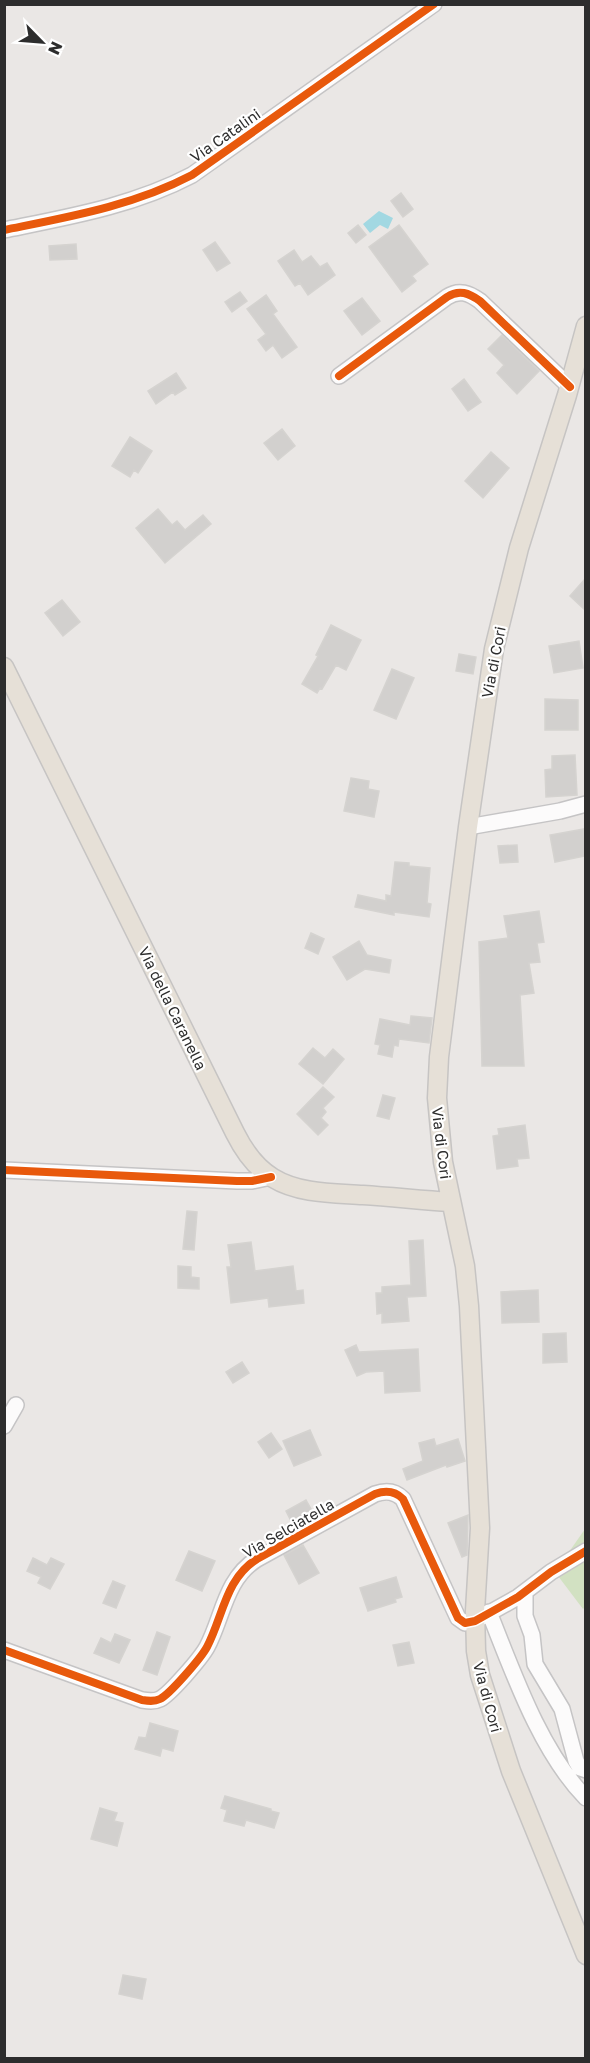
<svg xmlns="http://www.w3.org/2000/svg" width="590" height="2063" font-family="'Golos Text',sans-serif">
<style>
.green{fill:#d2e1c2}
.water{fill:#a2d8e2}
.building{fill:#d2d0ce;stroke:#d5d3d0;stroke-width:1.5}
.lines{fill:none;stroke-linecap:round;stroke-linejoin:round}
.minor-casing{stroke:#c5c4c5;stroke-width:18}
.major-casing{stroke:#c6c4c3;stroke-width:21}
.minor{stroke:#fcfbfb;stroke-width:15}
.major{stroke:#e6e0d7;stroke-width:18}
.cycleway-casing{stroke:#fff;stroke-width:11}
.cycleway{stroke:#e8590c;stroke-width:8}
.labels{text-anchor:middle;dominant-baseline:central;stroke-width:4.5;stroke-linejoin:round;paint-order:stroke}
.street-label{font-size:15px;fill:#2d2d2d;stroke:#fff}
</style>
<rect width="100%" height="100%" fill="#eae7e5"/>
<path class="green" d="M 585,1529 L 585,1607 L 583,1609 L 555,1572 Z"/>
<path class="water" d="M 379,211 L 393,218 L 388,229 L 380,225 L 370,233 L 363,224 Z"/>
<path class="building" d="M 401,193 L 413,209 L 403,217 L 391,201 Z
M 358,225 L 366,235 L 356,243 L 348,233 Z
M 399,225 L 428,264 L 412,276 L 416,281 L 402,292 L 369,247 Z
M 215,242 L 230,263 L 217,271 L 203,250 Z
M 76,244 L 77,259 L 50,260 L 49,246 Z
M 294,250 L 302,262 L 311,256 L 320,267 L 327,263 L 335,275 L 308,295 L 300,283 L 295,286 L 278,261 Z
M 240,292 L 247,301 L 232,312 L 225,302 Z
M 266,295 L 277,311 L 273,314 L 297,347 L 282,358 L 273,345 L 266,351 L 258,340 L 266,334 L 247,309 Z
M 362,298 L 380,321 L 362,335 L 344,311 Z
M 502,335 L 539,371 L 517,394 L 497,373 L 504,365 L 488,349 Z
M 176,373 L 186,388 L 175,395 L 173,392 L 156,404 L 148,391 Z
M 464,379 L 481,402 L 468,411 L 452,389 Z
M 282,429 L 295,446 L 278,460 L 264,443 Z
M 130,437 L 152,451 L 138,473 L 134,470 L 130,477 L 112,466 Z
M 491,452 L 509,468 L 483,498 L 465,481 Z
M 158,509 L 172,525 L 177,521 L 185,530 L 203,515 L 211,524 L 165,563 L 136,528 Z
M 585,579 L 585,610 L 570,596 Z
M 62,600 L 80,622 L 63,636 L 45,613 Z
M 331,625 L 361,640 L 346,670 L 336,665 L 322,689 L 320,688 L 317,693 L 302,684 L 318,656 L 316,655 Z
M 579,641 L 583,668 L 554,673 L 549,646 Z
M 459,654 L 476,657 L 473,674 L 456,671 Z
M 392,669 L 414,678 L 396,719 L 374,710 Z
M 545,699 L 578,700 L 578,730 L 545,730 Z
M 575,755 L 577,795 L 546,797 L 545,770 L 552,769 L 552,756 Z
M 351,778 L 369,781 L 368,789 L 379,791 L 374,817 L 344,811 Z
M 584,829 L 585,856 L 555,862 L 550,835 Z
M 517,845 L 518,862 L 500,863 L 498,846 Z
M 395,862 L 409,863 L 409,866 L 430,868 L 427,903 L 431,904 L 429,917 L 394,912 L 394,915 L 355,907 L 358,895 L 386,901 L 386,895 L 391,896 Z
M 539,911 L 544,942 L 537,943 L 540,962 L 529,963 L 534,993 L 520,995 L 524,1066 L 482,1066 L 479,942 L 508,938 L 504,916 Z
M 311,933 L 324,939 L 318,954 L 305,948 Z
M 359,941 L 367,955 L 391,960 L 389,973 L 365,969 L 347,980 L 333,957 Z
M 411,1016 L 432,1018 L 429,1043 L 399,1039 L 398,1046 L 394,1045 L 392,1057 L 378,1054 L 380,1045 L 375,1044 L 380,1019 L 410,1025 Z
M 313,1048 L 325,1058 L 333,1049 L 344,1059 L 323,1084 L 299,1064 Z
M 323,1087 L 334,1097 L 323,1108 L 326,1112 L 321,1118 L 328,1125 L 318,1135 L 297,1114 Z
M 383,1095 L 395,1098 L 389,1119 L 377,1116 Z
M 525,1125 L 529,1158 L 517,1159 L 518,1166 L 497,1169 L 493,1136 L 499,1135 L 498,1129 Z
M 187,1211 L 197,1212 L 194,1250 L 183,1249 Z
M 423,1240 L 426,1296 L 407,1297 L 409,1321 L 382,1323 L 382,1313 L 377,1314 L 376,1293 L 382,1293 L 382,1287 L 411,1285 L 409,1241 Z
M 251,1242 L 255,1271 L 293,1266 L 296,1291 L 303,1290 L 304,1303 L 269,1307 L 268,1298 L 231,1303 L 227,1267 L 231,1267 L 228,1245 Z
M 178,1266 L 191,1267 L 191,1277 L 199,1278 L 199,1289 L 178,1288 Z
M 538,1290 L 539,1322 L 502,1323 L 501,1292 Z
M 566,1333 L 567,1362 L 543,1363 L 543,1334 Z
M 356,1345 L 359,1352 L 418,1349 L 420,1391 L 385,1393 L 384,1371 L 366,1372 L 357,1376 L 345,1350 Z
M 242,1362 L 249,1373 L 233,1383 L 226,1372 Z
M 310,1430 L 321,1455 L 294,1466 L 283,1441 Z
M 271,1433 L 282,1449 L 269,1458 L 258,1442 Z
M 434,1439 L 436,1446 L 458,1439 L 465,1461 L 447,1467 L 446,1465 L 407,1480 L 403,1469 L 423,1461 L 419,1443 Z
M 306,1500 L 315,1516 L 294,1527 L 286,1511 Z
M 468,1515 L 467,1555 L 462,1557 L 448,1523 Z
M 303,1545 L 319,1573 L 299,1584 L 284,1555 Z
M 189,1551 L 215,1561 L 202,1591 L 176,1580 Z
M 33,1558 L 47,1565 L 51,1558 L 64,1564 L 50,1589 L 38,1583 L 41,1577 L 27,1571 Z
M 396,1577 L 402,1597 L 395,1599 L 396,1602 L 368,1611 L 360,1588 Z
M 113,1581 L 125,1586 L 116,1608 L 103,1603 Z
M 157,1632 L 170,1637 L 157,1675 L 143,1670 Z
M 115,1634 L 130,1640 L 119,1663 L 94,1653 L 101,1638 L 111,1643 Z
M 409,1642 L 414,1663 L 398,1666 L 393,1645 Z
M 150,1723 L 178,1731 L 173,1751 L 162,1748 L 160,1756 L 135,1749 L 139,1737 L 146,1738 Z
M 225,1796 L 271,1809 L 271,1811 L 279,1813 L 274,1828 L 246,1820 L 244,1826 L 224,1821 L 227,1810 L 221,1808 Z
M 100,1808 L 117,1813 L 114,1821 L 123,1823 L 117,1846 L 91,1839 Z
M 123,1975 L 146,1979 L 142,1999 L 119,1994 Z"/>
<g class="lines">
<g class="minor-casing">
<path id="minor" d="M 4,230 C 68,217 133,206 192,175 L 434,4
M 339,376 L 447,297 C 459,289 469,293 480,301 L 570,387
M 468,827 L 560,811 L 586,804
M 4,1170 L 237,1181 L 252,1181 L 271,1177
M 4,1426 L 16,1405
M 525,1593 L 525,1616 L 532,1635 L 535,1664 L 562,1709 L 576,1761 L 580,1768 L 586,1770
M 489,1612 C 513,1672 540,1751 586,1798
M 4,1650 L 142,1700 C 148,1701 154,1702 160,1699 C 170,1694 201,1658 207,1647 C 223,1617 225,1579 257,1559 L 375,1494 C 386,1490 395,1491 403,1499 L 458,1618 L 465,1623 L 475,1621 L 518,1597 L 551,1572 L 586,1551"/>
</g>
<g class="major-casing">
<path id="major" d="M 586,326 L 567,395 L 519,548 L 494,649 L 468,827 L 439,1057 L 437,1098 L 443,1162 L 465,1266 L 469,1306 L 480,1528 L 475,1611 L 476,1651 L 480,1675 L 511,1771 L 586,1955
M 4,667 L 235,1133 C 244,1151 256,1168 273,1178 C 299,1194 334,1193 363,1195 C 392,1197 421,1200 450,1202"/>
</g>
<use href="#minor" class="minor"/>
<use href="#major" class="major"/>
<g class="cycleway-casing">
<path id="cycleway" d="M 4,230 C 68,217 133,206 192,175 L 434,4
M 339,376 L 447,297 C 459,289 469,293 480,301 L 570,387
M 4,1170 L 237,1181 L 252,1181 L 271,1177
M 4,1650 L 142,1700 C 148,1701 154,1702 160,1699 C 170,1694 201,1658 207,1647 C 223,1617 225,1579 257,1559 L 375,1494 C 386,1490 395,1491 403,1499 L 458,1618 L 465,1623 L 475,1621 L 518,1597 L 551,1572 L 586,1551"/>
</g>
<use href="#cycleway" class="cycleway"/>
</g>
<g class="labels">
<g class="street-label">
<text transform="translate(225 135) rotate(-35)">Via Catalini</text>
<text transform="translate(493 662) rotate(-79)">Via di Cori</text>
<text transform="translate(173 1008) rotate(64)">Via della Caranella</text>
<text transform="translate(442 1143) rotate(83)">Via di Cori</text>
<text transform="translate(288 1528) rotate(-30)">Via Selciatella</text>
<text transform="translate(488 1697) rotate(75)">Via di Cori</text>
</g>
</g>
<rect width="590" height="2063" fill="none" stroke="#2d2d2d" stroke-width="12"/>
<g transform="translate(42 42) rotate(115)" stroke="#ffffff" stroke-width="4.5" paint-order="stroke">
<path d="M0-4.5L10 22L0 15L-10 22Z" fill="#2d2d2d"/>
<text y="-9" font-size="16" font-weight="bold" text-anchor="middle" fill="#2d2d2d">N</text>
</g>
</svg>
